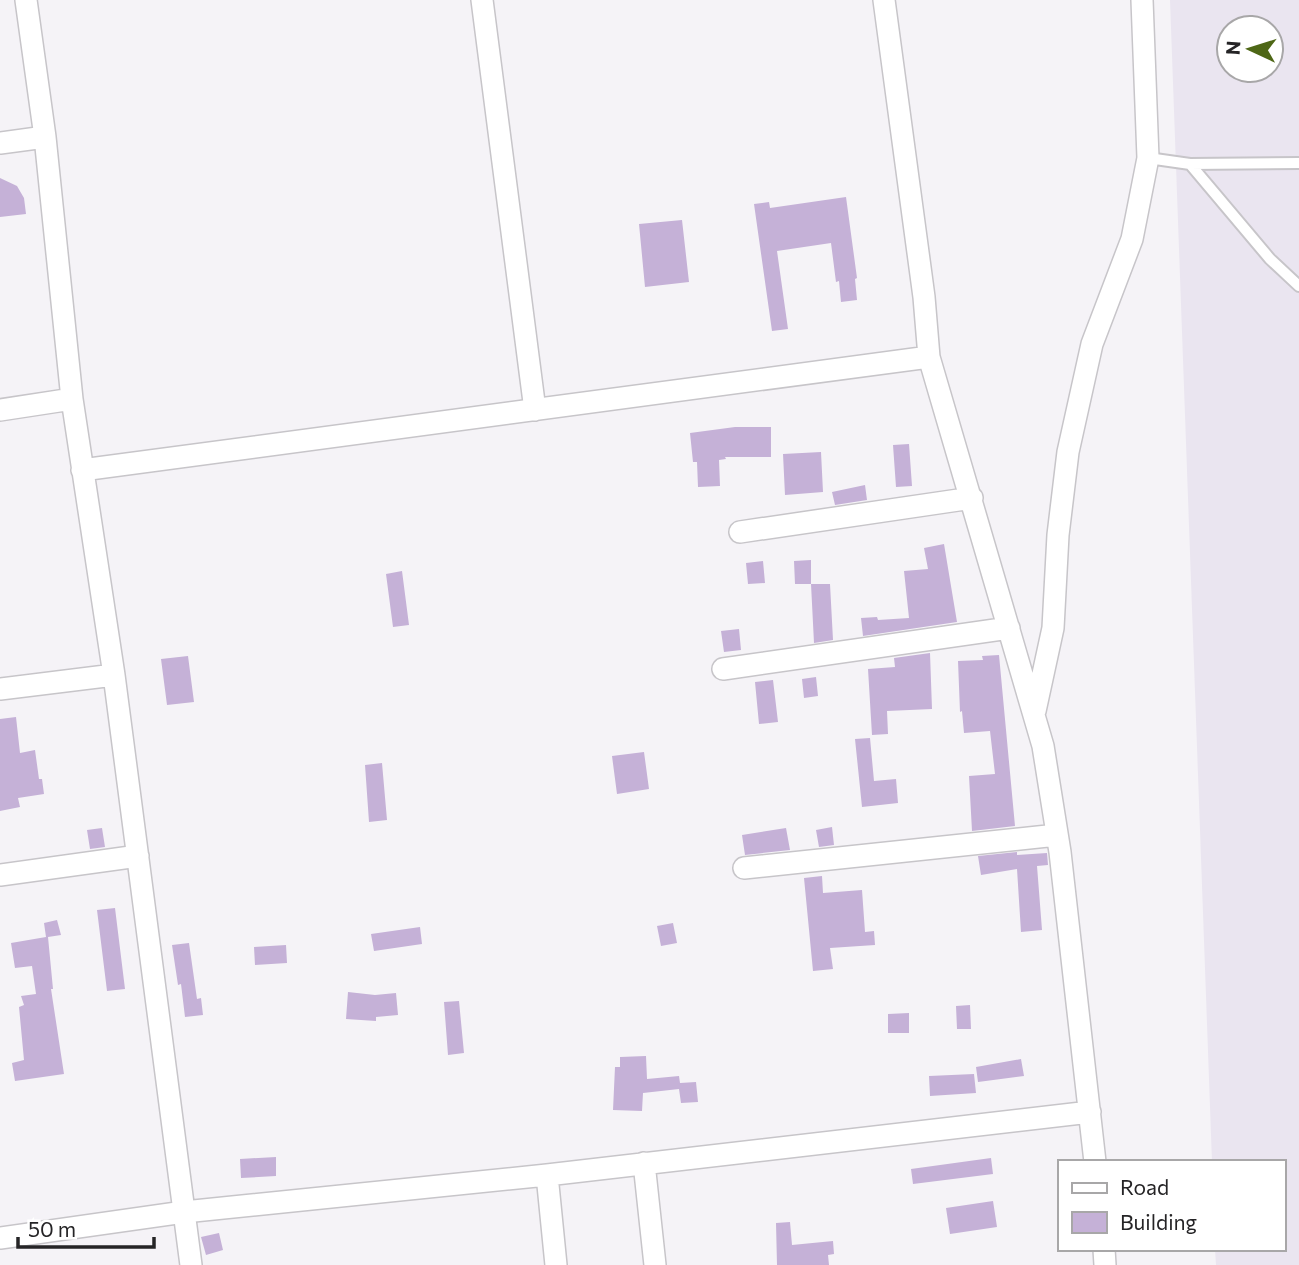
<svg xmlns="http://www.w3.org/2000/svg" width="1299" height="1265" font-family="Commissioner,sans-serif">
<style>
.built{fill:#eae5f0;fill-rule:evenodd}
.building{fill:#c5b1d7}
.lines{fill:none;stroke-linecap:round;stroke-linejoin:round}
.service-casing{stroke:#c7c5c9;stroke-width:14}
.minor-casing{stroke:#c7c5c9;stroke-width:24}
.service{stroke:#fff;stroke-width:10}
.minor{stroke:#fff;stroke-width:21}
</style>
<rect width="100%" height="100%" fill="#f5f3f7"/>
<path class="built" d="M 1170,0 L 1299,0 L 1299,1265 L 1216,1265 L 1215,1249 L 1283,1249 L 1283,1162 L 1212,1162 ZM 1229,28 L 1271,28 L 1271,70 L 1229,70 Z"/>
<path class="building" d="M 0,178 L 17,186 L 24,198 L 26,214 L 0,217 Z
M 846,197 L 857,278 L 855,279 L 857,300 L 841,302 L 839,281 L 836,282 L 831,243 L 777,251 L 788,329 L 772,331 L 754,204 L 769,202 L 770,208 Z
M 682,220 L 689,282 L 645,287 L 639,224 Z
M 735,427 L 771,427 L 771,457 L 725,457 L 726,459 L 719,460 L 720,486 L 698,487 L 697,462 L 693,462 L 690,433 Z
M 909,444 L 912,486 L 896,487 L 893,445 Z
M 821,452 L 823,492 L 785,495 L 783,454 Z
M 865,485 L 867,500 L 835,505 L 832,492 Z
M 944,544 L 957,622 L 863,636 L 861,618 L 877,617 L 878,620 L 909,618 L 904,571 L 928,569 L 924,548 Z
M 811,560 L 811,584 L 795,584 L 794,561 Z
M 763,561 L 765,583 L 748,584 L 746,563 Z
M 402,571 L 409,625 L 393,627 L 386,574 Z
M 811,584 L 830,584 L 833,640 L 814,643 Z
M 739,629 L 741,650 L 724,652 L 721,631 Z
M 930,653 L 932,709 L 887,711 L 888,734 L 872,735 L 868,669 L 895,667 L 894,658 Z
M 999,655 L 1015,826 L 972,831 L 969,776 L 995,774 L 990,731 L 964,733 L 962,711 L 960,712 L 958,661 L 983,660 L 982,656 Z
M 188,656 L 194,702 L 167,705 L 161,659 Z
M 816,677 L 818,696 L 804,698 L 802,679 Z
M 773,680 L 778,722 L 759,724 L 755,682 Z
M 16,717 L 20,753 L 35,750 L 39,779 L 42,779 L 44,794 L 18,798 L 20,807 L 0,811 L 0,719 Z
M 870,738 L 874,781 L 896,779 L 898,803 L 862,807 L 855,739 Z
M 644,752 L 649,789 L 617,794 L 612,756 Z
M 382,763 L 387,820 L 369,822 L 365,765 Z
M 832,827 L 834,845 L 819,847 L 816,830 Z
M 102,828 L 105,847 L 90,849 L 87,830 Z
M 786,828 L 790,850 L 745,855 L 742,835 Z
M 1017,852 L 1017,855 L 1047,853 L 1048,865 L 1037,866 L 1042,930 L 1021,932 L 1017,869 L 981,875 L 978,856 Z
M 822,876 L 823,893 L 862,890 L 865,932 L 874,931 L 875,945 L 830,948 L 833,969 L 813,971 L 804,878 Z
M 115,908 L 125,989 L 107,991 L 97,910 Z
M 57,920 L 61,935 L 48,937 L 53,989 L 51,989 L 64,1074 L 15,1081 L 12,1063 L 24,1060 L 19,1007 L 24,1005 L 21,996 L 36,994 L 32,966 L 15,968 L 11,943 L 46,937 L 44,923 Z
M 673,923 L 677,943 L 661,946 L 657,926 Z
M 420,927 L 422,944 L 374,951 L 371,934 Z
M 189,943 L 197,999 L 201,998 L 203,1015 L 185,1017 L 181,984 L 178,985 L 172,945 Z
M 286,945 L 287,963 L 255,965 L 254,947 Z
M 348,992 L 375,995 L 396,993 L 398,1015 L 376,1017 L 376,1021 L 346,1019 Z
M 459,1001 L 464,1053 L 448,1055 L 444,1002 Z
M 970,1005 L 971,1029 L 957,1029 L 956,1006 Z
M 909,1013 L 909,1033 L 888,1033 L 888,1014 Z
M 646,1056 L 647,1079 L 679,1076 L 680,1083 L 696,1082 L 698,1102 L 681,1103 L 679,1089 L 643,1093 L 642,1111 L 613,1110 L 615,1067 L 620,1067 L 620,1057 Z
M 1021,1059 L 1024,1076 L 978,1082 L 976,1067 Z
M 974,1074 L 976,1093 L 930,1096 L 929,1076 Z
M 276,1157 L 276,1176 L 241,1178 L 240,1159 Z
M 991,1158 L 993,1174 L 913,1184 L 911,1169 Z
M 993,1201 L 997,1227 L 950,1234 L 946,1208 Z
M 790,1222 L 792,1245 L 833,1241 L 834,1254 L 828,1255 L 829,1265 L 777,1265 L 776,1223 Z
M 219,1233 L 223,1250 L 206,1255 L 201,1237 Z"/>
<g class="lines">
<g class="service-casing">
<path id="service" d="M 1148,158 L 1190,164 L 1299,163
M 1190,164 L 1270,259 L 1299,286"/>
</g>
<g class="minor-casing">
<path id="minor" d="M 26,0 L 45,137 L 72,399 L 114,675 L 191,1265
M 482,0 L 535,410
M 884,0 L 924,297 L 929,357 L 1043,746 L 1060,852 L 1095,1162
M 0,143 L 45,137
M 0,410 L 72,399
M 82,470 L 929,357
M 740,532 L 972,498
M 723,669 L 1009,628
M 0,689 L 114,675
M 1035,711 L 1053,628 L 1058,535 L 1068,452 L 1092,344 L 1132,239 L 1148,158 L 1142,0
M 744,868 L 1057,835
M 0,875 L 138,856
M 644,1163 L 655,1265
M 547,1175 L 556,1265
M 0,1238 L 184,1212 L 547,1175 L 1090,1112
M 1104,1249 L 1105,1265"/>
</g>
<use href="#service" class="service"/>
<use href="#minor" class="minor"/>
</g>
<rect x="1058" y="1160" width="228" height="91" fill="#ffffff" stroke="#a8a7a8" stroke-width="2"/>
<rect x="1072" y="1183" width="35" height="10" fill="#ffffff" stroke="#a8a7a8" stroke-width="2"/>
<text x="1120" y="1195" font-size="21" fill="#252426">Road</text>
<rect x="1072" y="1212" width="35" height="21" fill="#c5b1d7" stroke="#a8a7a8" stroke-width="2"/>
<text x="1120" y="1230" font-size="21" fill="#252426">Building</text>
<g transform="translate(1250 49) rotate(274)"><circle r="33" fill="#ffffff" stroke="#a8a7a8" stroke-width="2"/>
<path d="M0-5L12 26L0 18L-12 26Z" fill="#4e6716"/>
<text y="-10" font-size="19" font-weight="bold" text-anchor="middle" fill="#252426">N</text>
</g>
<path d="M18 1237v10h136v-10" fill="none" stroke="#252426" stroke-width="3.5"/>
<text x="28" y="1237" font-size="21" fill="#252426" stroke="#ffffff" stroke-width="5" paint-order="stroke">50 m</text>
</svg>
